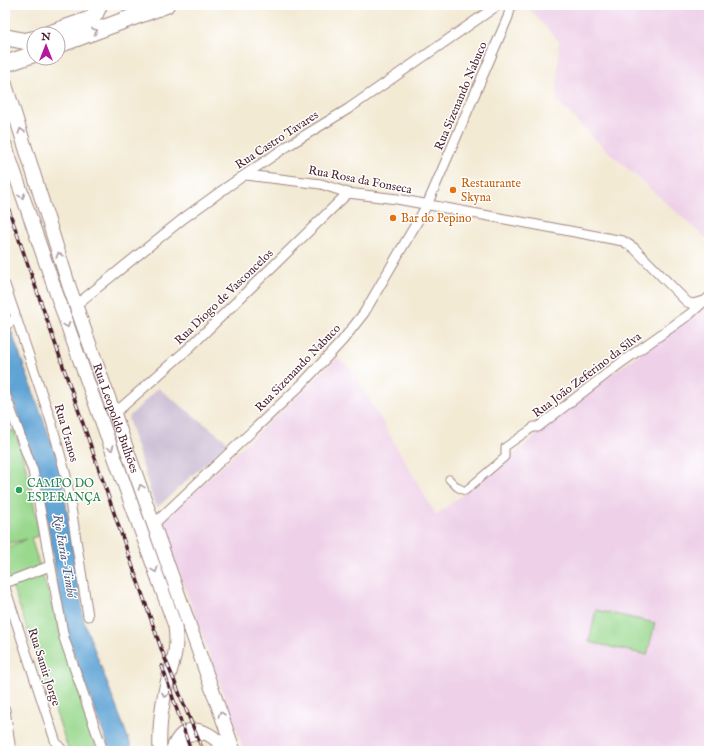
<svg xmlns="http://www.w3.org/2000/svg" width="714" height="756" font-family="'IM FELL English',serif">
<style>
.built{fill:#eed0e8}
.industrial{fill:#ccbed4}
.green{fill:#9ad88e;stroke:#727c5c}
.water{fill:#60a4d5;stroke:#556280}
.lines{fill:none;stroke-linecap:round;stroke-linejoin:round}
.pedestrian-casing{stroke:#9e8480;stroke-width:9}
.minor-casing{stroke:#9e8480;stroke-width:11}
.secondary-casing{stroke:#9e8480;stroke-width:15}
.motorway-casing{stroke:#9e8480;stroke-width:18}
.pedestrian{stroke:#fff;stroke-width:7}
.minor{stroke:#fff;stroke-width:9}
.secondary{stroke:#fff;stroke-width:13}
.motorway{stroke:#fff;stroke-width:16}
.rail-casing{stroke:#4a1f2b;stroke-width:3.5}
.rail{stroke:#fff;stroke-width:2;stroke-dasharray:6;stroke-linecap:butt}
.oneway{stroke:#ae9aa0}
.food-dot{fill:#e8710a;stroke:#fff;stroke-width:1.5}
.leisure-dot{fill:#2e9e5b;stroke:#fff;stroke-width:1.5}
.labels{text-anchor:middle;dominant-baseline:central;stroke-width:3;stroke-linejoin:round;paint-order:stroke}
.street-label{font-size:12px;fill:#4a1f2b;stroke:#fff}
.food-label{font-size:12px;fill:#c56008;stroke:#fff;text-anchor:start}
.leisure-label{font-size:12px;fill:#27864d;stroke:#fff;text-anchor:start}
.water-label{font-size:13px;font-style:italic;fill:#545b77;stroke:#fff}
</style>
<rect width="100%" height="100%" fill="#fff"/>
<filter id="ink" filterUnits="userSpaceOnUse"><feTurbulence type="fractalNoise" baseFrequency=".025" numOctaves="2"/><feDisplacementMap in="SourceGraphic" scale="8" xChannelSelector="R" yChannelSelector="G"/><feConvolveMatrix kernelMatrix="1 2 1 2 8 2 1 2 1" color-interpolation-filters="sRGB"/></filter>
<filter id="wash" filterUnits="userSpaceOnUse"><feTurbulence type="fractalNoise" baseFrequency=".012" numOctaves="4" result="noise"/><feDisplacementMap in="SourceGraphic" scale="16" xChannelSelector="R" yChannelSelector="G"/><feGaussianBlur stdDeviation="0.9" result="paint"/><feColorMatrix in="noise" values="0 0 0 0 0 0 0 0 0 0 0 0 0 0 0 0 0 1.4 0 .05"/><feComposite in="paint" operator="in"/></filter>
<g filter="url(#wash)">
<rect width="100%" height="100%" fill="#f3ead4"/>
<path class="built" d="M 525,5 L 709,5 L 709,241 L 594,139 L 557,100 L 559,41 Z
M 709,304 L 709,751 L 244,751 L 162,523 L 337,358 L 353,371 L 436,515 L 507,460 L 595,386 Z"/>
<path class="industrial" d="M 158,388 L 228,442 L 158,507 L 154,503 L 128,418 Z"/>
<path class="green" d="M 14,430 C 28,467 33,497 39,536 L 31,538 L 97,751 L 69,751 L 5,565 L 5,548 L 27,539 L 5,544 L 5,433 Z
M 596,610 L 655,623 L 647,655 L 589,642 Z"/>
<path class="water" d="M 5,314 L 60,466 L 84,622 L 133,751 L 110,751 L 64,627 L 41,480 L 5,379 Z"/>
</g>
<g filter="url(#ink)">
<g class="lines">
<g class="pedestrian-casing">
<path id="pedestrian" d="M 449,479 L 457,487 L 465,491 L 505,457 L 505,447 L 534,427
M 186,751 L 183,741 L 190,737 L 201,737"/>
</g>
<g class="minor-casing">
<path id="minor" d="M 246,175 L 321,184 L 348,193 L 397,199 L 623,241 L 634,248 L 687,302 L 692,304 L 704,301
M 5,285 L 51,421 L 66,476 L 88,616
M 76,305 L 184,218 L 227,187 L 289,145 L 348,109 L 498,5
M 5,326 L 16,318
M 5,394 L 33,471 L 64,638 L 103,751
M 114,414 L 190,347 L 348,193
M 534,427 L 538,427 L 622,362 L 690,314 L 709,297
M 154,524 L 302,384 L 342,341 L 364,313 L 427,205 L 508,17 L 511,5
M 5,583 L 50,566
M 5,588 L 56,743 L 63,751
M 5,710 L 11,751"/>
</g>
<g class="secondary-casing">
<g id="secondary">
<path id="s1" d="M 5,83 L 69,286 L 234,751"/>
<path d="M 5,145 L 68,327 L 175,626 C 179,655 170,666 165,692 C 161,711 159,732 160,751"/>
<path d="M 172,751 C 184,716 210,731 228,751"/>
</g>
</g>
<g class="motorway-casing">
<path id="motorway" d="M 48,34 L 91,19 L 95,14 L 99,5
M 5,37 L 24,41 L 34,39
M 58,45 L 166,5
M 5,64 L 34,54"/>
</g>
<use href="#pedestrian" class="pedestrian"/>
<use href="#minor" class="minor"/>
<use href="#secondary" class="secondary"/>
<use href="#motorway" class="motorway"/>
<g class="rail-casing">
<path id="rail" d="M 5,199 L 162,651 L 203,751
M 162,666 L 191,751"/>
</g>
<use href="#rail" class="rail"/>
</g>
<defs><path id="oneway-chevron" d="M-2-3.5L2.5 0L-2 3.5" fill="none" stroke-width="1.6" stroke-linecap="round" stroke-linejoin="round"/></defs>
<g class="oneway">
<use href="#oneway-chevron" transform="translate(95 31) rotate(-20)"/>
<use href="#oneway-chevron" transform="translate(21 131) rotate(-107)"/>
<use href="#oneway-chevron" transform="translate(22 196) rotate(71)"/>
<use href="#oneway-chevron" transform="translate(59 255) rotate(-107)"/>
<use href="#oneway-chevron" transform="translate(67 325) rotate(70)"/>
<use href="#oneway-chevron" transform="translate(111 448) rotate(70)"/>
<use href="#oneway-chevron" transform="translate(141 487) rotate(-110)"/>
<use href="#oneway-chevron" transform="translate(155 570) rotate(70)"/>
<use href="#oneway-chevron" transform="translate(165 695) rotate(101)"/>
<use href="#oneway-chevron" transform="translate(221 714) rotate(-109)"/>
</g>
</g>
<g class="food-dot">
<circle cx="453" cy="190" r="4"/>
<circle cx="393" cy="218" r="4"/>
</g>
<circle class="leisure-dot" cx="19" cy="490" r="4"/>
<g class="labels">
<g class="street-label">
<text transform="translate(461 96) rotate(-67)">Rua Sizenando Nabuco</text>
<text transform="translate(277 140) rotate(-33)">Rua Castro Tavares</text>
<text transform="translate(360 180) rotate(11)">Rua Rosa da Fonseca</text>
<text transform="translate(224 297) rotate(-44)">Rua Diogo de Vasconcelos</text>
<text transform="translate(298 368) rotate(-46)">Rua Sizenando Nabuco</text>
<text transform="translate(587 375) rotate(-37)">Rua João Zeferino da Silva</text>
<text stroke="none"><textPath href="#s1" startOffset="353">Rua Leopoldo Bulhões</textPath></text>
<text transform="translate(66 433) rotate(74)">Rua Uranos</text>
<text transform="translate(44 667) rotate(72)">Rua Samir Jorge</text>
</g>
<g class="food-label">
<text x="461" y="183">Restaurante<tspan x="461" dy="14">Skyna</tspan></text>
<text x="401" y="218">Bar do Pepino</text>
</g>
<g class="leisure-label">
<text x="27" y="483">CAMPO DO<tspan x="27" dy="14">ESPERANÇA</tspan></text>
</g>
<g class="water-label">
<text transform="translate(64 556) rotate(80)">Rio Faria-Timbó</text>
</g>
</g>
<rect width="714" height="756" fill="none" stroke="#fff" stroke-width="20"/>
<g transform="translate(46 46)"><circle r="19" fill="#ffffff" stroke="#b7a5aa"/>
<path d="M0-3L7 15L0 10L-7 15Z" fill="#b5179e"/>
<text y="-6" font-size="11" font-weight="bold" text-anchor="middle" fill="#4a1f2b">N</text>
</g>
</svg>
